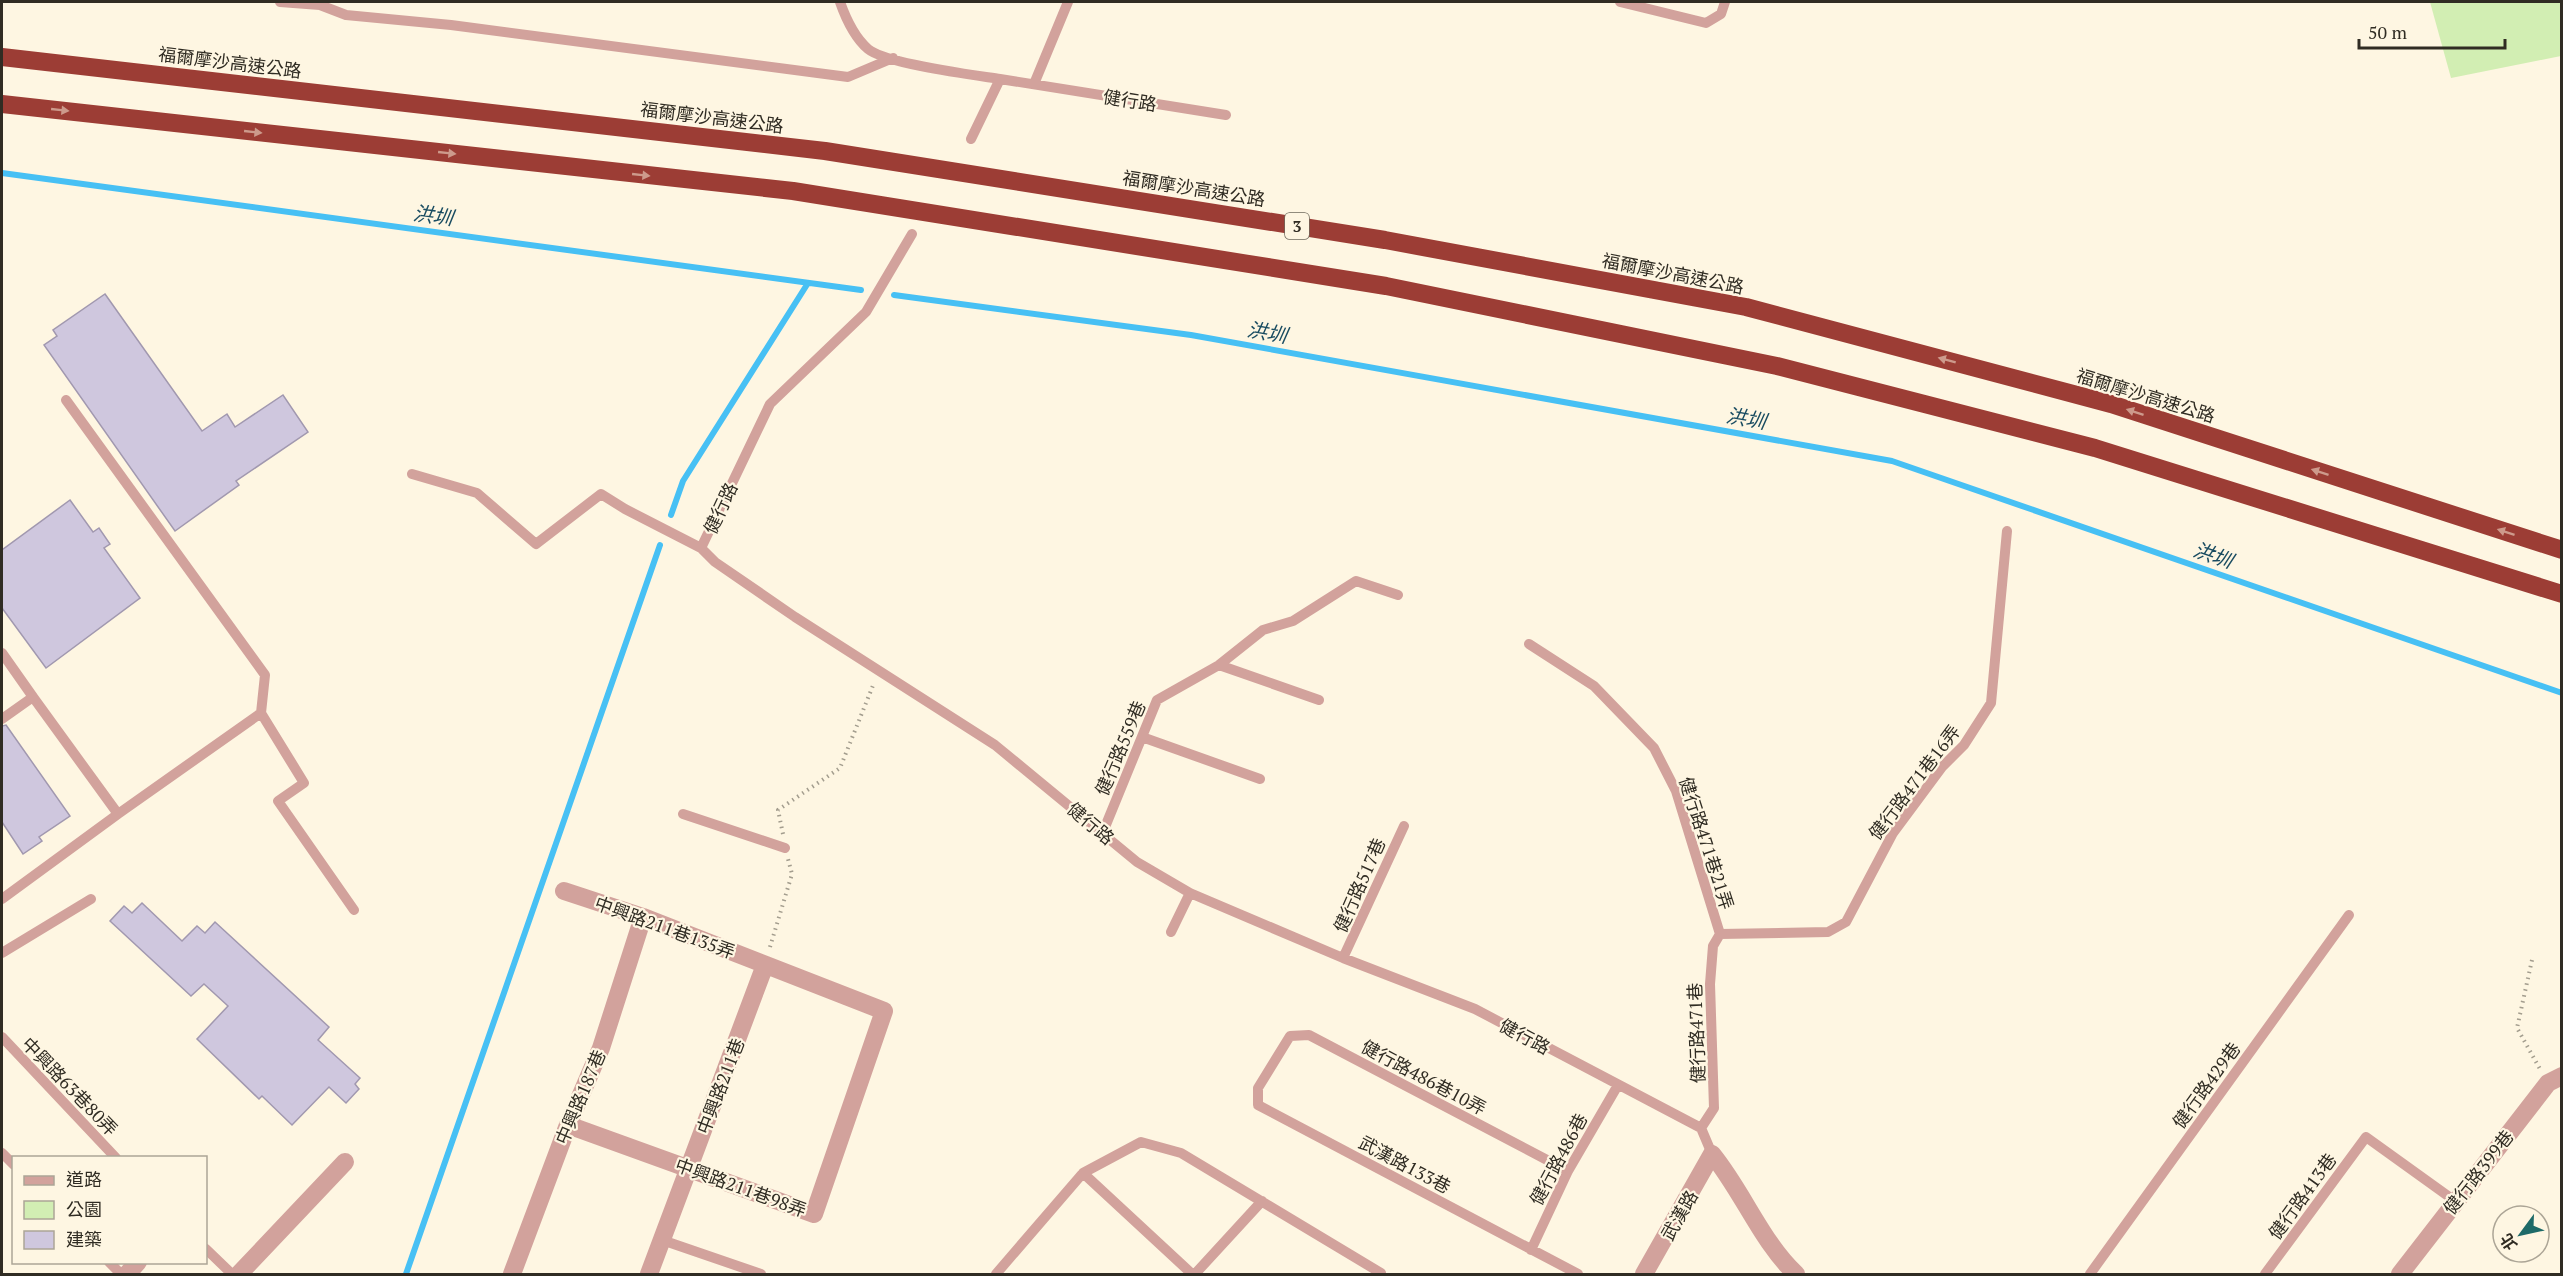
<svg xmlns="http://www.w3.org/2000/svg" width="2563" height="1276" font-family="'PT Serif','Noto Sans TC',serif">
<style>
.green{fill:#d2eeb3}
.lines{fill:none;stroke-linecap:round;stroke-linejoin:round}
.stream{stroke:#47c0f4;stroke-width:6}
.building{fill:#cfc7de;stroke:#a198af;stroke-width:1.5}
.path{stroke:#a39d8e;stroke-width:4;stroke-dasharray:1.5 4.5;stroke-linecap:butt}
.lane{stroke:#d2a29c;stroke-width:10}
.street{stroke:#d2a29c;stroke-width:18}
.highway{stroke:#9c3d35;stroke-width:18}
.oneway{fill:#cd9a8c}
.labels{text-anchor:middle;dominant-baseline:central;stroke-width:4.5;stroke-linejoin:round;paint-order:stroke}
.shield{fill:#fef6e2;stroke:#6e695c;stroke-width:1.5}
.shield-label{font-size:16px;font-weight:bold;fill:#302c23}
.street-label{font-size:18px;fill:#302c23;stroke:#fef6e2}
.water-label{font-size:20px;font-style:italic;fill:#1a4c61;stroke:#fef6e2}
</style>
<rect width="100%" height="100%" fill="#fef6e2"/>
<path class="green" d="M 2430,2 L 2561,2 L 2561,56 L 2451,78 Z"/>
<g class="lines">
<path class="stream" d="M 2,173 L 861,290
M 894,295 L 1191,335 L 1892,461 L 2562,693
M 671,515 L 683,481 L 808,283
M 406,1274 L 660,545"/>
</g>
<path class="building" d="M 105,294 L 202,431 L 227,414 L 235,427 L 283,395 L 308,432 L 236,481 L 239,485 L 175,531 L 44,345 L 57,336 L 53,330 Z
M 70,500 L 93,532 L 99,528 L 110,544 L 104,548 L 140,598 L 46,668 L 2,608 L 2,550 Z
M 6,725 L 70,816 L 39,837 L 42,841 L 23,854 L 2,822 L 2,726 Z
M 142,903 L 182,941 L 197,926 L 205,933 L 215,922 L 329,1027 L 318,1040 L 360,1078 L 355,1084 L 359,1089 L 346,1103 L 329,1087 L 292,1125 L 262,1096 L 259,1099 L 197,1039 L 228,1006 L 204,984 L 191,996 L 110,921 L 124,906 L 132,913 Z"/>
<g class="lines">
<path class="path" d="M 783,834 L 778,810 L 840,768 L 874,683
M 770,947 L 792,874 L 788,859
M 2532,960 L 2517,1028 L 2540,1069"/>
<path class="lane" d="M 280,2 L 320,5
M 321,2 L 320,5 L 346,15 L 451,25 L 848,77 L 893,58
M 840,2 C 846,19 854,37 868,49 C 886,64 974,75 1000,79
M 1620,2 L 1706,23 L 1721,14 L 1725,2
M 1034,84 L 1068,2
M 971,139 L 1000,79 L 1226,115
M 912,234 L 866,312 L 770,404 L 701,548 L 715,562 L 795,617 L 995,745 L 1137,862 L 1190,893 L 1343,958 L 1475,1009 L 1701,1128 L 1712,1154
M 412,474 L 477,493 L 536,544 L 601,494 L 625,509 L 701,548
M 1529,644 L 1594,686 L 1654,748 L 1676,791 L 1720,934
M 2,653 L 33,697
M 1219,665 L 1319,700
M 261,713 L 304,783 L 278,801 L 354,910
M 2,719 L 33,697 L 118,814 L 261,713 L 265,675 L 66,400
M 1142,737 L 1260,779
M 683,814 L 785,848
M 1103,832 L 1157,700 L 1219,665 L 1263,630 L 1293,621 L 1356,581 L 1398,595
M 2,899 L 118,814
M 1171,932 L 1190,893
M 1720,934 L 1828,932 L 1846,922 L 1893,833 L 1942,767 L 1964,745 L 1991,703 L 2007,531
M 2,953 L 91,899
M 1343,958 L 1404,826
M 2,1037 L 116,1158
M 1701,1128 L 1714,1108 L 1710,984 L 1713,946 L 1720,934
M 2,1153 L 14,1165
M 1568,1171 L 1309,1035 L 1290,1036 L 1258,1088 L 1258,1105 L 1578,1274
M 1083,1173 L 1141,1142 L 1181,1153 L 1381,1273 L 1379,1274
M 662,1240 L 761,1274
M 206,1249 L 232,1274
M 1531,1250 L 1568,1171 L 1618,1085
M 109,1262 L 121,1274
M 996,1274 L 1083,1173 L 1192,1274
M 1195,1274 L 1262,1201
M 2090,1274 L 2349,915
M 2265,1274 L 2366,1137 L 2455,1201"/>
<path class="street" d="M 564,891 L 643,917 L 884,1011 L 814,1214 L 568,1125
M 127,1274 L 138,1262
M 239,1274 L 345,1162
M 512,1274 L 568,1125 L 601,1048 L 643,917
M 649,1274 L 765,965
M 1644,1274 L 1712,1154 C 1743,1192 1761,1241 1796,1274
M 2400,1274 L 2548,1083 L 2562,1076"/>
<path class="highway" d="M 2,57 L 825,151 L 1385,240 L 1746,307 L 2111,404 L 2562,550
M 2,104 L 793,191 L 1386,286 L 1777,366 L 2095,448 L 2562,594"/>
</g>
<defs><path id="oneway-solid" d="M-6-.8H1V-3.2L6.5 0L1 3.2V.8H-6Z" transform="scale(1.5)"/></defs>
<g class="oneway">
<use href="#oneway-solid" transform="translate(60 110) rotate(6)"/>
<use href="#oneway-solid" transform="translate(253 132) rotate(6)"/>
<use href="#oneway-solid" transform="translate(447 153) rotate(6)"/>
<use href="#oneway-solid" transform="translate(641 175) rotate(6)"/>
<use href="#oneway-solid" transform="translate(1947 360) rotate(-165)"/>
<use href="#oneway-solid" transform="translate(2135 412) rotate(-162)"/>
<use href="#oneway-solid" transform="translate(2320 472) rotate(-162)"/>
<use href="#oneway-solid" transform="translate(2506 532) rotate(-162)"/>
</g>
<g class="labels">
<rect class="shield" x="1285" y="213" width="24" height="26" rx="4.5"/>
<g class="shield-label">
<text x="1297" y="226">3</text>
</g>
<g class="street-label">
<text transform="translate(230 62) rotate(7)">福爾摩沙高速公路</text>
<text transform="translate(1130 100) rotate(9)">健行路</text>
<text transform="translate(712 117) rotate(7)">福爾摩沙高速公路</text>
<text transform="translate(1194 188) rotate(9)">福爾摩沙高速公路</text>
<text transform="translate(1673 273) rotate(11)">福爾摩沙高速公路</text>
<text transform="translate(2146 395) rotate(17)">福爾摩沙高速公路</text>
<text transform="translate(720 508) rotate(-65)">健行路</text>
<text transform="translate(1120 748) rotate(-67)">健行路559巷</text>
<text transform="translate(1914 782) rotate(-53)">健行路471巷16弄</text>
<text transform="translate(1091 823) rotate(40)">健行路</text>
<text transform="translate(1707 843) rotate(72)">健行路471巷21弄</text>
<text transform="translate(1359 885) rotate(-66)">健行路517巷</text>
<text transform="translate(665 927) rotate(20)">中興路211巷135弄</text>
<text transform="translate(1696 1033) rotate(-92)">健行路471巷</text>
<text transform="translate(1525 1036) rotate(28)">健行路</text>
<text transform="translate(1424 1077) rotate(28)">健行路486巷10弄</text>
<text transform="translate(2206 1085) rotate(-54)">健行路429巷</text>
<text transform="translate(70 1086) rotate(46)">中興路63巷80弄</text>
<text transform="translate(720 1086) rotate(-69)">中興路211巷</text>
<text transform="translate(580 1097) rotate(-67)">中興路187巷</text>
<text transform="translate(1558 1159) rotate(-62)">健行路486巷</text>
<text transform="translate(1405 1164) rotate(28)">武漢路133巷</text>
<text transform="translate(2478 1172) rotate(-52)">健行路399巷</text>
<text transform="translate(741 1187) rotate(20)">中興路211巷98弄</text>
<text transform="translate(2302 1196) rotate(-54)">健行路413巷</text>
<text transform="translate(1679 1215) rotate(-60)">武漢路</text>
</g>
<g class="water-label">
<text transform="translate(433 215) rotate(8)">洪圳</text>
<text transform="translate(1267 332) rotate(10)">洪圳</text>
<text transform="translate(1746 418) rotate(10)">洪圳</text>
<text transform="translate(2213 555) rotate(19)">洪圳</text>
</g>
</g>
<rect width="2563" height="1276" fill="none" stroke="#302c23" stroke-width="6"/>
<rect x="12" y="1156" width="195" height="108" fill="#fef6e2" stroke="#aca596" stroke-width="1.5"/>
<rect x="24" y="1176" width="30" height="9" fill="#d2a29c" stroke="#aca596" stroke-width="1.5"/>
<text x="66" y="1186" font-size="18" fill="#302c23">道路</text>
<rect x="24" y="1201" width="30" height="18" fill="#d2eeb3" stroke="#aca596" stroke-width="1.5"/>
<text x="66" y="1216" font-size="18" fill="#302c23">公園</text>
<rect x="24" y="1231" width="30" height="18" fill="#cfc7de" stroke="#aca596" stroke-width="1.5"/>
<text x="66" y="1246" font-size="18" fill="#302c23">建築</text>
<g transform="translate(2521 1234) rotate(237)"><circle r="28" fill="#fef6e2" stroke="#aca596" stroke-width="1.5"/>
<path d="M0-4.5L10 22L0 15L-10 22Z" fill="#1e6a68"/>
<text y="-9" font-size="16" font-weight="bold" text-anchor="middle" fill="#302c23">北</text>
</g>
<path d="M2359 39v9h146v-9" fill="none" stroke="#302c23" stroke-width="3"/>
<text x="2368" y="39" font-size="18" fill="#302c23" stroke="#fef6e2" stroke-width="4.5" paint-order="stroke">50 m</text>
</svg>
